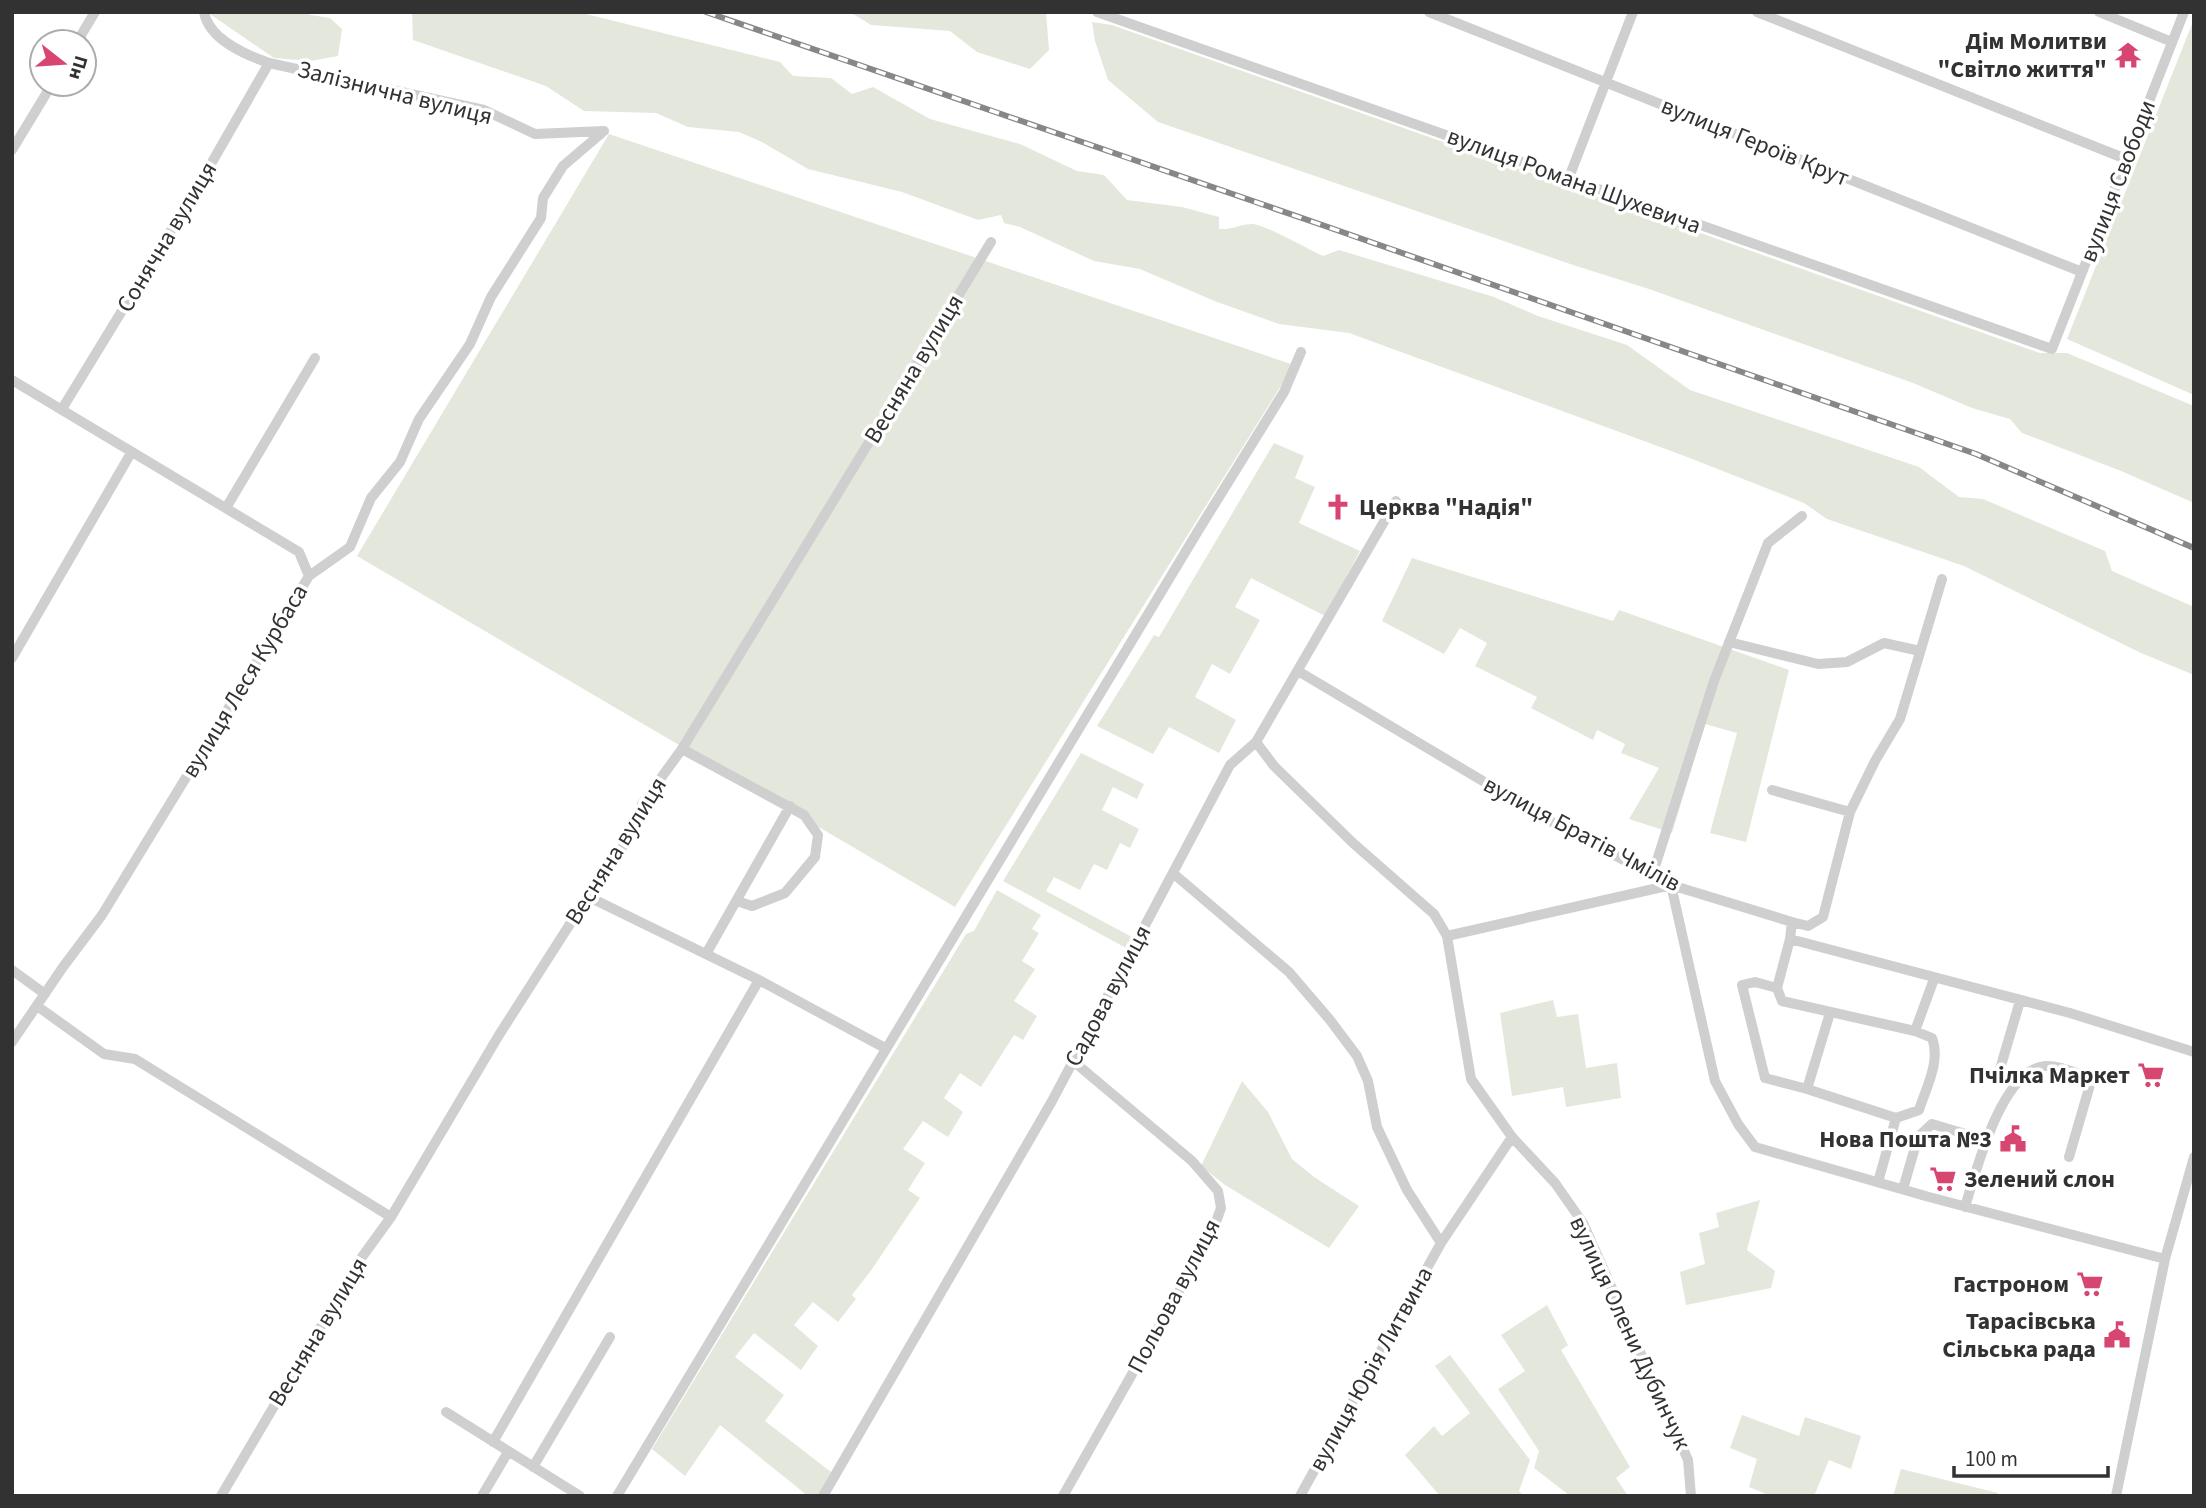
<svg xmlns="http://www.w3.org/2000/svg" width="2206" height="1508" font-family="'Source Sans 3',sans-serif">
<style>
.green{fill:#e4e8dc}
.lines{fill:none;stroke-linecap:round;stroke-linejoin:round}
.minor{stroke:#cfcfcf;stroke-width:10}
.rail-casing{stroke:#878787;stroke-width:6}
.rail{stroke:#fff;stroke-width:3.5;stroke-dasharray:10;stroke-linecap:butt}
.labels{text-anchor:middle;dominant-baseline:central;stroke-width:7;stroke-linejoin:round;paint-order:stroke}
.poi-label{font-size:24px;font-weight:bold;fill:#323232;stroke:#fff;text-anchor:end}
.street-label{font-size:24px;fill:#323232;stroke:#fff}
</style>
<rect width="100%" height="100%" fill="#fff"/>
<path class="green" d="M 207,12 L 305,12 L 311,15 L 330,18 L 342,29 L 338,56 L 311,61 L 274,58 Z
M 412,12 L 578,12 L 780,62 L 793,76 L 831,78 L 852,94 L 873,87 L 930,119 L 1020,144 L 1077,171 L 1104,175 L 1127,200 L 1182,207 L 1219,217 L 1219,229 C 1232,230 1241,224 1252,224 C 1264,224 1310,250 1323,256 L 1339,250 L 1494,297 L 1538,316 L 1627,345 L 1690,390 L 1919,467 L 1959,497 L 1983,499 L 2105,551 L 2112,571 L 2194,607 L 2194,675 L 2141,653 L 1964,566 L 1827,519 L 1804,503 L 1682,455 L 1349,333 L 1279,324 L 1217,302 L 1140,269 L 1094,261 L 1020,227 L 1004,223 L 1001,215 L 978,220 L 902,192 L 808,169 L 762,142 L 739,132 L 688,127 L 656,113 L 584,111 L 546,86 L 413,40 Z
M 850,12 L 1046,12 L 1049,50 L 1030,69 L 977,52 L 950,31 L 871,25 Z
M 2194,19 L 2194,395 L 2067,339 Z
M 1092,22 L 1112,25 L 2040,353 L 2067,353 L 2194,406 L 2194,503 L 2121,471 L 2022,433 L 2010,419 L 1972,408 L 1913,383 L 1649,289 L 1573,265 L 1158,122 L 1108,80 L 1095,41 Z
M 609,134 L 1294,365 L 955,907 L 357,556 Z
M 1274,443 L 1304,456 L 1295,478 L 1315,487 L 1299,523 L 1360,551 L 1325,616 L 1251,578 L 1235,607 L 1260,620 L 1230,674 L 1212,664 L 1195,697 L 1236,720 L 1219,753 L 1169,727 L 1153,754 L 1097,726 L 1154,635 L 1159,637 Z
M 1412,558 L 1613,621 L 1619,610 L 1789,670 L 1746,842 L 1710,833 L 1737,733 L 1705,724 L 1672,833 L 1629,819 L 1659,768 L 1621,753 L 1625,744 L 1597,730 L 1593,740 L 1531,708 L 1537,697 L 1475,666 L 1487,643 L 1460,628 L 1444,654 L 1382,621 Z
M 1081,753 L 1144,784 L 1137,799 L 1113,787 L 1102,810 L 1139,829 L 1130,848 L 1120,843 L 1107,870 L 1094,864 L 1080,890 L 1054,877 L 1046,891 L 1132,937 L 1126,948 L 1003,881 Z
M 997,890 L 1041,915 L 1032,929 L 1039,933 L 1022,961 L 1035,969 L 1014,1001 L 1037,1016 L 1023,1040 L 1014,1035 L 981,1087 L 960,1073 L 944,1098 L 963,1112 L 948,1137 L 923,1121 L 903,1149 L 925,1163 L 908,1190 L 920,1198 L 870,1272 L 852,1295 L 856,1299 L 838,1322 L 813,1302 L 794,1325 L 818,1346 L 801,1370 L 754,1333 L 735,1357 L 784,1395 L 765,1421 L 831,1472 L 818,1496 L 808,1496 L 720,1425 L 685,1476 L 652,1449 L 966,934 L 974,931 Z
M 1553,1000 L 1557,1017 L 1578,1014 L 1586,1068 L 1617,1063 L 1621,1098 L 1566,1107 L 1563,1087 L 1512,1096 L 1500,1013 Z
M 1242,1081 L 1268,1112 L 1292,1159 L 1314,1177 L 1359,1206 L 1329,1248 L 1225,1185 L 1201,1166 Z
M 1760,1200 L 1747,1250 L 1775,1271 L 1771,1288 L 1686,1305 L 1680,1272 L 1705,1264 L 1699,1233 L 1719,1227 L 1716,1213 Z
M 1547,1305 L 1568,1345 L 1561,1350 L 1630,1467 L 1616,1478 L 1628,1496 L 1570,1496 L 1534,1468 L 1539,1451 L 1498,1389 L 1525,1371 L 1501,1335 Z
M 1450,1355 L 1530,1460 L 1519,1491 L 1524,1496 L 1440,1496 L 1405,1455 L 1434,1426 L 1442,1436 L 1470,1413 L 1435,1366 Z
M 1742,1415 L 1799,1436 L 1805,1417 L 1861,1436 L 1851,1469 L 1829,1460 L 1814,1496 L 1771,1496 L 1749,1487 L 1757,1459 L 1730,1448 Z
M 1901,1469 L 1998,1493 L 1997,1496 L 1893,1496 Z"/>
<g class="lines">
<path class="minor" d="M 204,12 C 209,40 246,55 269,63 L 484,110 L 535,134 L 604,131
M 1097,12 L 2052,349 L 2184,12
M 1429,12 L 2082,272
M 1757,12 L 2126,159
M 2099,12 L 2172,42
M 77,42 L 95,12
M 12,150 L 52,84
M 1568,180 L 1633,12
M 12,380 L 299,552 L 309,576
M 62,409 L 200,183 L 269,63
M 226,508 L 315,358
M 1729,642 L 1818,664 L 1847,662 L 1884,643 L 1920,651
M 12,658 L 131,453
M 1298,671 L 1550,821 L 1671,885 L 1792,922 L 1790,939 L 2070,1013 L 2194,1052
M 1256,742 L 1274,766 L 1353,843 L 1434,914 L 1447,936 L 1471,1079 L 1512,1137 L 1555,1183 L 1583,1223 L 1688,1460 L 1691,1496
M 682,749 L 804,815 L 818,835 L 815,857 L 785,893 L 752,906 L 737,901
M 1772,790 L 1850,812
M 1174,874 L 1289,972 L 1330,1020 L 1357,1056 L 1368,1081 L 1377,1127 L 1407,1190 L 1441,1243
M 1652,876 L 1714,681 L 1768,543 L 1802,516
M 589,897 L 759,980 L 885,1048
M 1792,922 L 1808,926 L 1823,917 L 1850,812 L 1875,761 L 1900,719 L 1942,579
M 1447,936 L 1671,885 L 1715,1081 L 1738,1124 L 1755,1147 L 1929,1197 L 2165,1259
M 1790,939 L 1777,988 L 1782,1001 L 1915,1031 L 1934,979
M 706,954 L 790,806
M 12,970 L 45,994
M 1777,988 L 1755,982 L 1742,985 L 1765,1078 L 1807,1089 L 1830,1013
M 37,1006 L 104,1054 L 135,1059 L 391,1217
M 12,1042 L 63,967 L 102,915 L 309,576 L 350,547 L 371,498 L 400,462 L 419,419 L 470,344 L 491,297 L 541,218 L 543,198 L 563,166 L 604,131
M 2000,1069 L 2020,1001
M 1807,1089 L 1896,1118 L 1878,1182
M 1896,1118 L 1919,1110 C 1926,1088 1941,1061 1932,1038 L 1915,1031
M 1903,1189 L 1918,1137 L 1932,1124 L 1986,1140
M 1965,1207 C 1976,1172 2001,1070 2045,1066 C 2059,1065 2078,1074 2092,1078 L 2069,1157
M 446,1412 L 580,1496
M 493,1442 L 759,980
M 533,1467 L 610,1337
M 221,1496 L 362,1257 L 391,1217 L 499,1035 L 577,913 L 617,859 L 642,804 L 682,749 L 991,242
M 482,1496 L 508,1452
M 617,1496 L 1198,531 L 1284,392 L 1301,352
M 823,1496 L 1052,1101 L 1230,765 L 1256,742 L 1396,501
M 1063,1496 L 1212,1233 L 1221,1208 L 1218,1191 L 1192,1161 L 1073,1061
M 1300,1496 L 1441,1243 L 1512,1137
M 2116,1496 L 2165,1259 L 2194,1157"/>
<g class="rail-casing">
<path id="rail" d="M 706,12 L 1328,227 L 1976,454 L 2194,548"/>
</g>
<use href="#rail" class="rail"/>
</g>
<defs>
<g id="temple-bare" transform="scale(2.1)"><path d="M0-6L5-2H3V0L6.5 2.5H4V6H1.5V3h-3V6H-4V2.5H-6.5L-3 0V-2H-5Z" fill="#d74671" stroke="#fff" stroke-width="2.5" paint-order="stroke"/></g>
<g id="church-bare" transform="scale(2.1)"><path d="M-1.2-6h2.4v3.5h3.3v2.4h-3.3V6h-2.4V-.1h-3.3v-2.4h3.3Z" fill="#d74671" stroke="#fff" stroke-width="2.5" paint-order="stroke"/></g>
<g id="supermarket-bare" transform="scale(2.1)"><path d="M-6-5.5h2.5l.6 2H6L4.5 2H-2.5L-4.4-4H-6ZM-1.5 3.2a1.3 1.3 0 1 0 .1 0ZM3 3.2a1.3 1.3 0 1 0 .1 0Z" fill="#d74671" stroke="#fff" stroke-width="2.5" paint-order="stroke"/></g>
<g id="civic-bare" transform="scale(2.1)"><path d="M-.6-6.5H3V-4.5H.6V-3L4-1V1h2V6H-6V1h2V-1L-.6-3ZM-1.2 2.5V6h2.4V2.5Z" fill="#d74671" stroke="#fff" stroke-width="2.5" paint-order="stroke"/></g>
</defs>
<g fill-rule="evenodd">
<use href="#temple-bare" x="2128" y="55"/>
<use href="#church-bare" x="1338" y="507"/>
<use href="#supermarket-bare" x="2151" y="1075"/>
<use href="#civic-bare" x="2013" y="1139"/>
<use href="#supermarket-bare" x="1943" y="1179"/>
<use href="#supermarket-bare" x="2090" y="1284"/>
<use href="#civic-bare" x="2117" y="1335"/>
</g>
<g class="labels">
<g class="poi-label">
<text x="2107" y="41">Дім Молитви<tspan x="2107" dy="28">"Світло життя"</tspan></text>
<text x="1359" y="507" text-anchor="start">Церква "Надія"</text>
<text x="2130" y="1075">Пчілка Маркет</text>
<text x="1992" y="1139">Нова Пошта №3</text>
<text x="1964" y="1179" text-anchor="start">Зелений слон</text>
<text x="2069" y="1284">Гастроном</text>
<text x="2096" y="1321">Тарасівська<tspan x="2096" dy="28">Сільська рада</tspan></text>
</g>
<g class="street-label">
<text transform="translate(395 93) rotate(14)">Залізнична вулиця</text>
<text transform="translate(1755 142) rotate(22)">вулиця Героїв Крут</text>
<text transform="translate(1574 181) rotate(20)">вулиця Романа Шухевича</text>
<text transform="translate(2118 181) rotate(-69)">вулиця Свободи</text>
<text transform="translate(167 237) rotate(-59)">Сонячна вулиця</text>
<text transform="translate(914 369) rotate(-59)">Весняна вулиця</text>
<text transform="translate(245 681) rotate(-59)">вулиця Леся Курбаса</text>
<text transform="translate(1582 834) rotate(28)">вулиця Братів Чмілів</text>
<text transform="translate(616 851) rotate(-58)">Весняна вулиця</text>
<text transform="translate(1108 996) rotate(-62)">Садова вулиця</text>
<text transform="translate(1174 1296) rotate(-62)">Польова вулиця</text>
<text transform="translate(318 1332) rotate(-59)">Весняна вулиця</text>
<text transform="translate(1630 1333) rotate(65)">вулиця Олени Дубинчук</text>
<text transform="translate(1371 1369) rotate(-61)">вулиця Юрія Литвина</text>
</g>
</g>
<rect width="2206" height="1508" fill="none" stroke="#323232" stroke-width="28"/>
<g transform="translate(63 63) rotate(107)"><circle r="33" fill="#ffffff" stroke="#adadad" stroke-width="2"/>
<path d="M0-5L12 26L0 18L-12 26Z" fill="#d74671"/>
<text y="-10" font-size="19" font-weight="bold" text-anchor="middle" fill="#323232">Пн</text>
</g>
<path d="M1954 1466v10h154v-10" fill="none" stroke="#323232" stroke-width="3.5"/>
<text x="1965" y="1466" font-size="21" fill="#323232" stroke="#ffffff" stroke-width="5" paint-order="stroke">100 m</text>
</svg>
